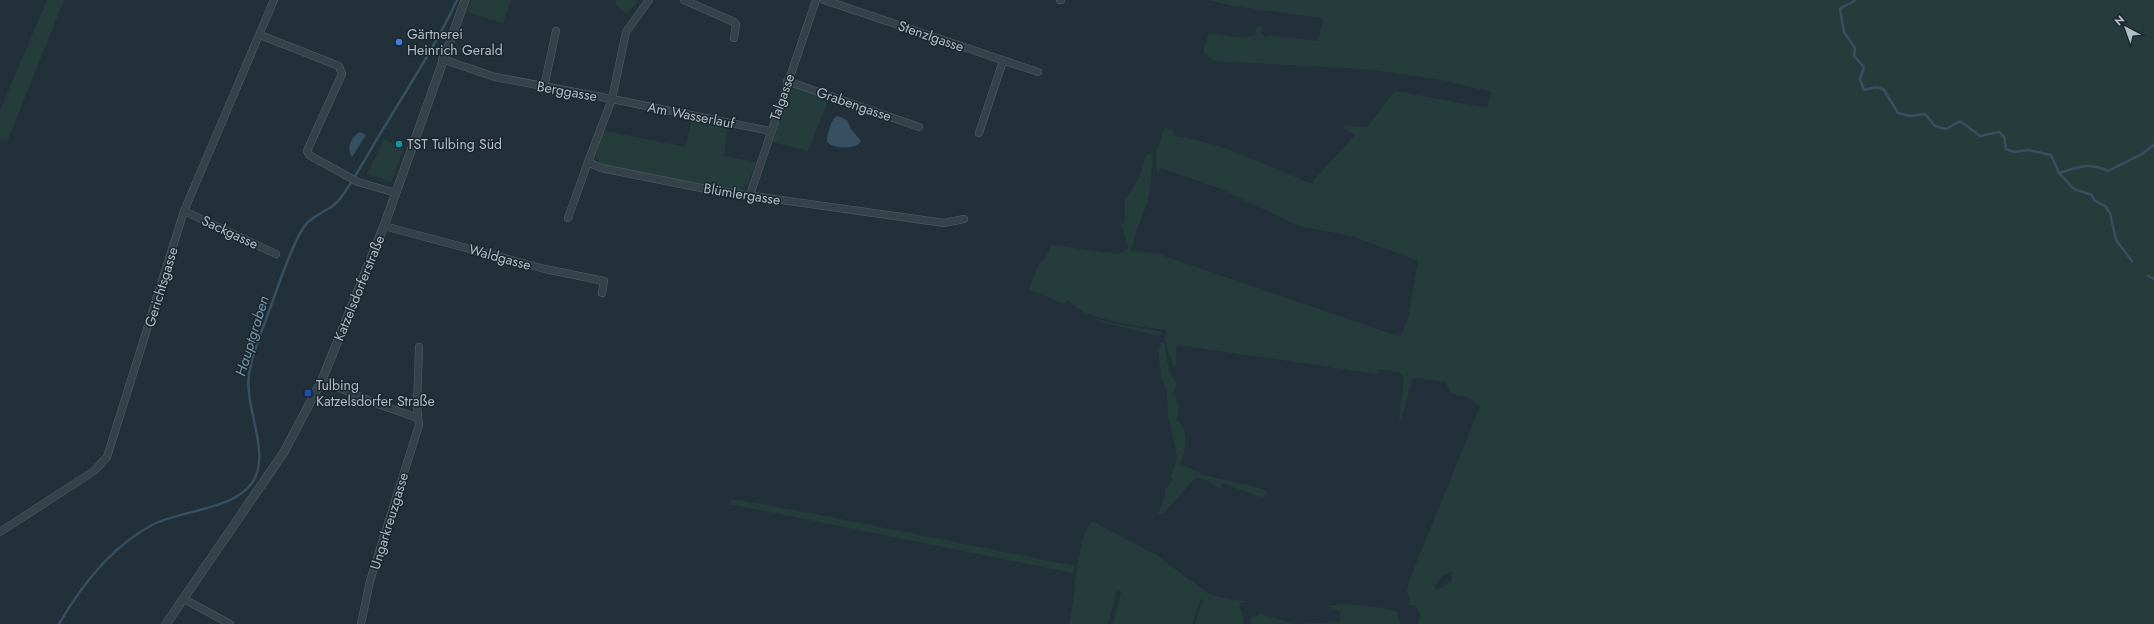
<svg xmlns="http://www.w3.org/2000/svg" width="2154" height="624" font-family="Jost,sans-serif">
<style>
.green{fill:#253d3a;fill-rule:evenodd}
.water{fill:#364f61}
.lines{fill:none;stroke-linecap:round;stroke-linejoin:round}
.stream{stroke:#364f61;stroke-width:2.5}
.minor-casing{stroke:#546068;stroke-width:8}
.tertiary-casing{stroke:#546068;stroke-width:9}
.minor{stroke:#36424a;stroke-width:7}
.tertiary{stroke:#36424a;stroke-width:8}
.shop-dot{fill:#3f7fe0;stroke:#1b272e;stroke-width:1.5}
.culture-dot{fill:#0f9aa8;stroke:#1b272e;stroke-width:1.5}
.transit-dot{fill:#1a4fb4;stroke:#1b272e;stroke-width:1.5}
.labels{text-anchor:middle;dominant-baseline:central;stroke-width:3;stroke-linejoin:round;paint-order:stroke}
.poi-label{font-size:14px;fill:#b1bdc6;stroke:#1b272e;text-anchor:start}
.street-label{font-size:14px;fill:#b1bdc6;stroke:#1b272e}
.water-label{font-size:15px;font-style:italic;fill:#7194aa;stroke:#1b272e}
</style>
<rect width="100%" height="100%" fill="#223039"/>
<path class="green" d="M 47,0 L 64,0 L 7,142 L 0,140 L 0,110 Z
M 472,0 L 511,0 L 503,23 L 467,12 Z
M 616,0 L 638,0 L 628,14 L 616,6 Z
M 1208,0 L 2154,0 L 2154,624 L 1418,624 L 1421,615 L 1416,606 L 1408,605 L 1409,599 L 1407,590 L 1411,576 L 1480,407 L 1470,398 L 1450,393 L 1446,382 L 1417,378 L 1412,380 L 1401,421 L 1399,421 L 1404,376 L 1398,372 L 1379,369 L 1378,374 L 1178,345 L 1176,348 L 1176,364 L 1174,368 L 1165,340 L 1167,330 C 1150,329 1094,319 1082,311 C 1076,307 1073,303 1067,300 L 1064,304 L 1029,289 L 1039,264 L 1045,259 L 1051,245 L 1118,254 L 1128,249 L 1123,228 L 1121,227 L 1125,219 L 1125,200 L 1140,176 L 1144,159 L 1147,155 L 1153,153 C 1151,169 1152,184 1148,200 C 1143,217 1134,233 1131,251 L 1158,254 L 1401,337 L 1408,318 L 1418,261 L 1352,236 L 1299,226 L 1221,189 L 1161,168 L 1157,174 L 1156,153 L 1164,128 L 1173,129 L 1174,136 C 1224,142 1267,167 1313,184 L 1313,181 L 1355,135 L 1345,130 L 1343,126 L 1367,127 L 1395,91 L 1487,108 L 1492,92 L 1437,79 L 1365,69 L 1215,61 L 1203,52 L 1209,33 L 1243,38 L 1255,35 L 1257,26 L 1263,27 L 1261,33 L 1266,38 L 1270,36 L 1318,41 L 1323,18 L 1232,6 ZM 1452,571 L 1451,582 L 1437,590 L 1434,587 L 1442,576 Z
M 795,88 L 829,99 L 808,151 L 772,142 L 790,90 Z
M 692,118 L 728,127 L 724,156 L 756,162 L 748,184 L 741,190 L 728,190 L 605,166 L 599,162 L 595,155 L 604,131 L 686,147 Z
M 384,139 L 404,148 L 391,182 L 367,174 Z
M 1080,313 L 1110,323 L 1160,331 L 1162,334 L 1158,336 L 1106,323 Z
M 1164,342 C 1167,354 1167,375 1177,383 L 1173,398 L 1176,395 L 1177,404 L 1179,406 L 1177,420 C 1190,433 1186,449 1180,464 L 1200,472 L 1200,474 L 1263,489 L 1267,492 L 1263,498 L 1223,483 L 1221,489 L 1206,480 L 1195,478 L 1163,514 L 1158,514 L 1165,496 L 1165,490 L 1173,480 L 1171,477 L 1177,457 L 1168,415 L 1167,391 L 1161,376 L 1158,349 L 1160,343 Z
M 731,499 L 805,512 L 1074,566 L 1073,573 L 729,504 Z
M 1092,521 L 1156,555 L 1211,595 L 1228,599 L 1251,602 L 1241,603 L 1239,607 L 1242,611 L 1244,624 L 1195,624 L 1203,599 L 1201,599 L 1192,624 L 1113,624 L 1121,592 L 1117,591 L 1108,624 L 1069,624 C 1076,597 1075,542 1092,521 Z
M 1347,604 L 1383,608 L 1398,612 L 1400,624 L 1251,624 L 1250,618 L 1261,614 L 1295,624 L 1340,622 L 1340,612 L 1327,606 Z"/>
<path class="water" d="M 838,116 L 847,120 L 851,129 L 861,141 L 859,144 C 852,149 834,149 827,142 C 827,134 830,125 834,118 Z
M 360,132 L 366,135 L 352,157 C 346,149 351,136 360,132 Z"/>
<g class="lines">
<path class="stream" d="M 1855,0 C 1851,5 1845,4 1840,9 L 1844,32 L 1855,48 L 1854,56 L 1864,67 L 1860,79 L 1864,90 L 1877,87 L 1884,90 L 1898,113 L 1910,116 L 1925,114 L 1935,126 L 1946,129 L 1960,121 L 1980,136 L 1999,132 L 2004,137 L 2006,149 L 2014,152 L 2028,150 L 2051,155 L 2059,173 C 2078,167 2089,162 2108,171 L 2142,154 L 2154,145
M 2059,173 L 2074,189 L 2092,195 L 2094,200 L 2105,206 L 2110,213 L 2116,240 L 2132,261
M 2148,276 L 2154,279
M 59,624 C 81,586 113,545 154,524 C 182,510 233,510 252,483 C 272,454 244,408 249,374 C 252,354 261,333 268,314 C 276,293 294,236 308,222 C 319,212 334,209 342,196 C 359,172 372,146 388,121 C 412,81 437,43 457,0"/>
<g class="minor-casing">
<path id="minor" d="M 684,0 L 734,22 L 736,24 L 734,38
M 824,0 L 1038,72
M 1060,0 L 1061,0
M 260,35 L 339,66 L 342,74 L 307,151 L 309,155 L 358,182 L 396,193
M 442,59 L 495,77 L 612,99 L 626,32 L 649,0
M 787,81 L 919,127
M 544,87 L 556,31
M 770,131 L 612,99 L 588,162 L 601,168 L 711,190 L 944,223 L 964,219
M 979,133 L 1003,61
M 750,195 L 816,0
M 184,211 L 276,254
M 568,218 L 588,162
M 384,226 L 545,269 L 604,281 L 602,293
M 322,380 L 372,402 L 418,418
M 0,532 L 94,471 L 107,457 L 184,211 L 274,0
M 184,599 L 230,624
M 361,624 L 370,581 L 419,425 L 417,406 L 419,347"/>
</g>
<g class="tertiary-casing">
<path id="tertiary" d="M 166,624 L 284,452 L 322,380 L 384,226 L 465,0"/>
</g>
<use href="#minor" class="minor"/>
<use href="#tertiary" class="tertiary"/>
</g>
<circle class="shop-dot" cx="399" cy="42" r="4"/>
<circle class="culture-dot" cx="399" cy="144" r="4"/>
<rect class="transit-dot" x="304" y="389" width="8" height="8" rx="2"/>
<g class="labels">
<g class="poi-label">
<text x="407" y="34">Gärtnerei<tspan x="407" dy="16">Heinrich Gerald</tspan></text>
<text x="407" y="144">TST Tulbing Süd</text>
<text x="316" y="385">Tulbing<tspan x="316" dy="16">Katzelsdorfer Straße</tspan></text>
</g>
<g class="street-label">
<text transform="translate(931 36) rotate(19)">Stenzlgasse</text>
<text transform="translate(567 91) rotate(10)">Berggasse</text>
<text transform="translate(782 97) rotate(-71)">Talgasse</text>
<text transform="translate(854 104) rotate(19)">Grabengasse</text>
<text transform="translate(691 115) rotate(11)">Am Wasserlauf</text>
<text transform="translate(742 194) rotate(9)">Blümlergasse</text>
<text transform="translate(230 232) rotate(25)">Sackgasse</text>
<text transform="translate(500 257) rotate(15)">Waldgasse</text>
<text transform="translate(161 287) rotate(-73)">Gerichtsgasse</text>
<text transform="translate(359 288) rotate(-68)">Katzelsdorferstraße</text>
<text transform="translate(389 521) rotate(-73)">Ungarkreuzgasse</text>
</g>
<g class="water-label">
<text transform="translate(252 336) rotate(-73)">Hauptgraben</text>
</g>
</g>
<g transform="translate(2126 28) rotate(319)" stroke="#1b272e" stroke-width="3" paint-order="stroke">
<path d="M0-3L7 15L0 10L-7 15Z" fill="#b1bdc6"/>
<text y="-6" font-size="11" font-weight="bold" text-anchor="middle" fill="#b1bdc6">N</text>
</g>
</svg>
